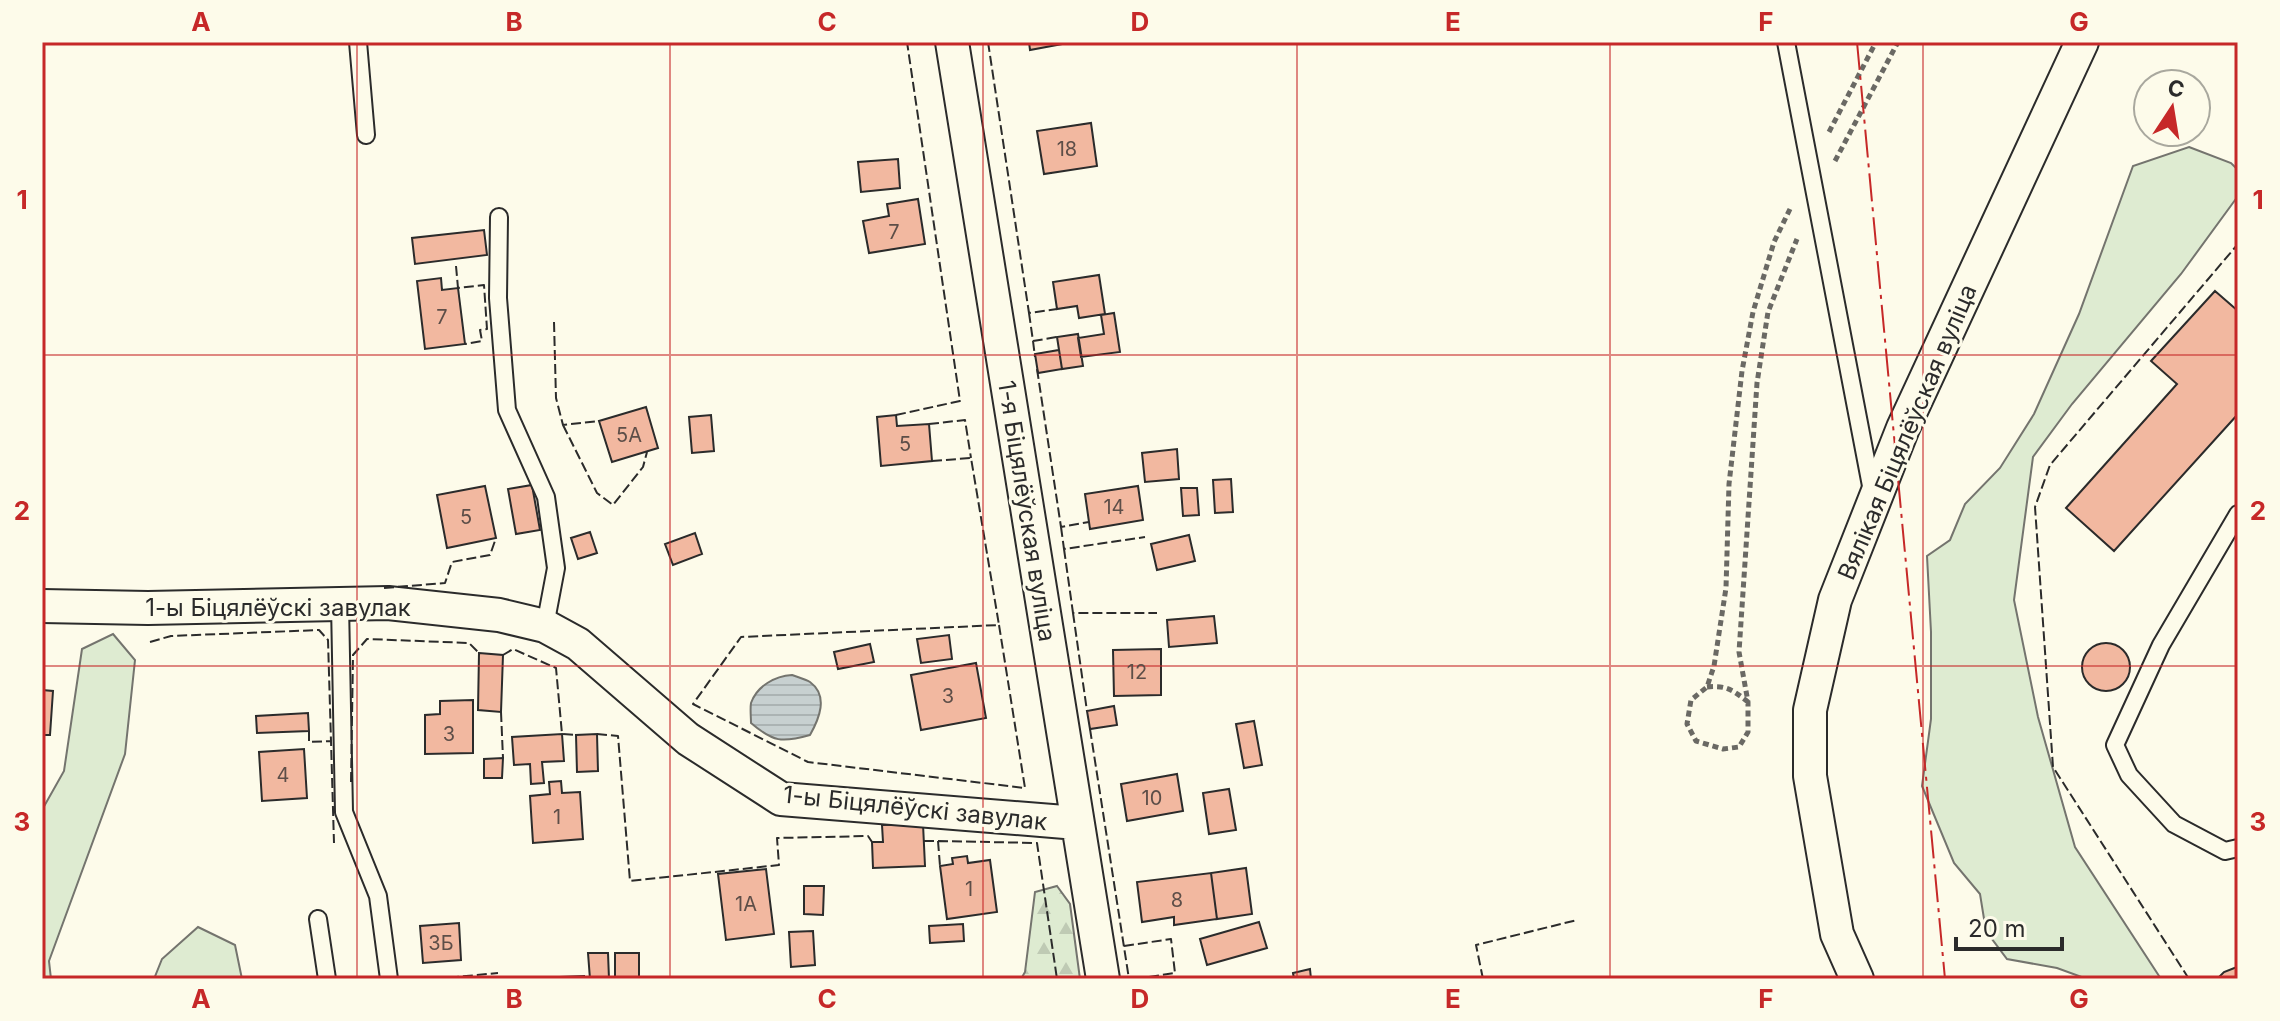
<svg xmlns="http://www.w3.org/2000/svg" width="2280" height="1021" font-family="Inter,sans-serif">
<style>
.green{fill:#deebd1;stroke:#74746e;stroke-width:2}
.forest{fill:url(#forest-firs);stroke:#74746e;stroke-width:2}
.water{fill:url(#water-rules);stroke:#74746e;stroke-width:2}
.building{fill:#f2b8a0;stroke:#2b2b2b;stroke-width:2}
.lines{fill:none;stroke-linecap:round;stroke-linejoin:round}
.service-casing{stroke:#2b2b2b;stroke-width:20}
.minor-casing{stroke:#2b2b2b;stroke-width:36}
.path{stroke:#6a6964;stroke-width:5;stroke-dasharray:6 4;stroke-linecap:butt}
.service{stroke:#fdfbea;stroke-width:16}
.minor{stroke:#fdfbea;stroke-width:32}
.fence{stroke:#2b2b2b;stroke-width:2;stroke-dasharray:10 4;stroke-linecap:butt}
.power{stroke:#c62828;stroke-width:2;stroke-dasharray:28 6 4 6;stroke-linecap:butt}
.grid{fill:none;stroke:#c62828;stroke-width:2;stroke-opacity:0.55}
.labels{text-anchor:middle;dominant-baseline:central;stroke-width:6;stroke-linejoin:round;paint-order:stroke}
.number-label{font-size:20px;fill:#5d4e48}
.street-label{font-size:24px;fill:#2b2b2b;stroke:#fdfbea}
.neatline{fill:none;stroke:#c62828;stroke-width:3}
.grid-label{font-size:26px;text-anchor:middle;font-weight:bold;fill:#c62828}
</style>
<defs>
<pattern id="forest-firs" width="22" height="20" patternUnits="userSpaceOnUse" patternTransform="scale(2)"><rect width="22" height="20" fill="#deebd1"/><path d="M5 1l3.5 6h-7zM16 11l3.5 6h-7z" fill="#bfcab4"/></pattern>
<pattern id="water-rules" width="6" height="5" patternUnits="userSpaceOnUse" patternTransform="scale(2)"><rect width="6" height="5" fill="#c7d0d0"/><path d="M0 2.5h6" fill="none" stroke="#abb3b3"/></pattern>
</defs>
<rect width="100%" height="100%" fill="#fdfbea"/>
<path class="green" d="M 2189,147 L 2231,163 L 2238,170 L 2238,196 L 2181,274 L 2072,404 L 2033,457 L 2014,600 L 2038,717 L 2075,847 L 2161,979 L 2087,979 L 2057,968 L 2007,959 L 1986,931 L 1980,894 L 1954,863 L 1922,786 L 1931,719 L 1931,632 L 1927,556 L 1950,540 L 1965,504 L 2000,468 L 2034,414 L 2079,314 L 2133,166 Z
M 113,634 L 135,660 L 125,754 L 49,961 L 51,979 L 42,979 L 42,810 L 64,771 L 82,649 Z
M 198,927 L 235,945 L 242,979 L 154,979 L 162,959 Z"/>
<path class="forest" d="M 1057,886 L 1070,904 L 1080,979 L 1021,979 L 1025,972 L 1035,892 Z"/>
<path class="water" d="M 792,675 C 797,677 805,679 810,682 C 829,696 819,719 810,735 C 782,743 773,742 751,723 C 751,717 750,709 751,703 C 757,686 775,676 792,675 Z"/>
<path class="building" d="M 1029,42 L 1073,42 L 1030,50 Z
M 1091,123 L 1097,166 L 1044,174 L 1037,131 Z
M 898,159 L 900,188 L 861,192 L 858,162 Z
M 918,199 L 925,244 L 869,253 L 863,221 L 889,216 L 887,204 Z
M 484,230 L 487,255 L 415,264 L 412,238 Z
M 1099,275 L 1105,314 L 1079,318 L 1077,306 L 1057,309 L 1053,282 Z
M 441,278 L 442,290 L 458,288 L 465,344 L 425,349 L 417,281 Z
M 2215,291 L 2238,311 L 2238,414 L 2114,551 L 2066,508 L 2177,384 L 2151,361 Z
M 1114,313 L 1120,352 L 1081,357 L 1078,338 L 1104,334 L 1101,315 Z
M 1078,334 L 1083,366 L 1062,369 L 1057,337 Z
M 1059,350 L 1062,369 L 1038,373 L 1035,354 Z
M 646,407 L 658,448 L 612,462 L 599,421 Z
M 711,415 L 714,451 L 692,453 L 689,417 Z
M 896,415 L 897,426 L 929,424 L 932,461 L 881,466 L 877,417 Z
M 1177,449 L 1179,479 L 1145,482 L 1142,453 Z
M 1231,479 L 1233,512 L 1215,513 L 1213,480 Z
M 532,485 L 540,530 L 516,534 L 508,489 Z
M 485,486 L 496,538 L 447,548 L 437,495 Z
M 1138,486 L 1143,520 L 1090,529 L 1085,494 Z
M 1181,488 L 1197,488 L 1199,515 L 1183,516 Z
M 590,532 L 597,553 L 578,559 L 571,538 Z
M 695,533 L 702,554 L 673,565 L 665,544 Z
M 1189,535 L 1195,561 L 1157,570 L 1151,544 Z
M 1214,616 L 1217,643 L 1169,647 L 1167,620 Z
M 949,635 L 952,659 L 921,663 L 917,639 Z
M2082 667a24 24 0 1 1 48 0a24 24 0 1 1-48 0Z
M 870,644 L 874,662 L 838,669 L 834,652 Z
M 1161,649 L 1161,695 L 1114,696 L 1113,650 Z
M 479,653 L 503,655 L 501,712 L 478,710 Z
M 976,663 L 986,718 L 921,730 L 911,675 Z
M 42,690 L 53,691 L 50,735 L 42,735 Z
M 473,700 L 473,753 L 425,754 L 425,715 L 440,714 L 440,701 Z
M 1114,706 L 1117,725 L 1090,729 L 1087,711 Z
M 308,713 L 309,731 L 257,733 L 256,716 Z
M 1254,721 L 1262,765 L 1244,768 L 1236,724 Z
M 562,734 L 564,761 L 542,762 L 544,783 L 531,784 L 530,764 L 514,765 L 512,737 Z
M 597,734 L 598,771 L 577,772 L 576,735 Z
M 304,749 L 307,798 L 262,801 L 259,752 Z
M 503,758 L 502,778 L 484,778 L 484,759 Z
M 1177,774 L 1183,811 L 1127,821 L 1121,784 Z
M 561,781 L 562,793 L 580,792 L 583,839 L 533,843 L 530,796 L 550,794 L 549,782 Z
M 1229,789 L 1236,830 L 1209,834 L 1203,793 Z
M 923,824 L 925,866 L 873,868 L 872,842 L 883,842 L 882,825 Z
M 967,856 L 968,863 L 990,860 L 997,912 L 947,919 L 940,866 L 953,864 L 952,858 Z
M 1246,868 L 1252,914 L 1217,919 L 1211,873 Z
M 766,869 L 774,934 L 726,940 L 718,874 Z
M 1211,873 L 1217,919 L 1174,925 L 1174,917 L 1142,922 L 1137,882 Z
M 804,886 L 824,886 L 823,915 L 804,914 Z
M 1259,922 L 1267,948 L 1207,965 L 1200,939 Z
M 459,923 L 461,960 L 423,963 L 420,926 Z
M 963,924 L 964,941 L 930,943 L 929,926 Z
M 813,931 L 815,965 L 791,967 L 789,932 Z
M 588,953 L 608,953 L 609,979 L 590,979 Z
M 615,953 L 639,953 L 639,979 L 615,979 Z
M 2237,967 L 2238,979 L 2217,979 L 2224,972 Z
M 1310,969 L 1311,979 L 1294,979 L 1293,973 Z
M 584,976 L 584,979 L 534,978 Z"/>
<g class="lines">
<g class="service-casing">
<path id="service" d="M 358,42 L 366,135
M 1786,42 L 1872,491
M 499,217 L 498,298 L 507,410 L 546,497 L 556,568 L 545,626
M 2238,514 L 2161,645 L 2115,745 L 2129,775 L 2174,824 L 2225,851 L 2238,848
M 340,604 L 344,812 L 378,896 L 389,979
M 318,919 L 327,979"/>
</g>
<g class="minor-casing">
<path id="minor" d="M 952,42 L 1103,979
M 42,606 L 148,608 L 388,603 L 499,615 L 545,626 L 578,644 L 688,739 L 781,799 L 1077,823
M 1857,979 L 1837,934 L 1810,776 L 1810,710 L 1835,600 L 1903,428 L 2082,42"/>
</g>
<path class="path" d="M 1829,132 L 1876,42
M 1835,161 L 1898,42
M 1790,209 L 1774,242 L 1753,312 L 1742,371 L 1729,484 L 1726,588 L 1714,666 L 1707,687 L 1691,700 L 1687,724 L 1696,741 L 1723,749 L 1739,747 L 1748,732 L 1748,702 L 1739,652 L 1757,383 L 1768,312 L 1797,239
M 1707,687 C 1726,685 1733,690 1748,702"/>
<use href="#service" class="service"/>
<use href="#minor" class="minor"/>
<path class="fence" d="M 988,42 L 1029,313 L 1057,309
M 456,266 L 458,288 L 484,285 L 487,329 L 480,330 L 482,341 L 465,344
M 1029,313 L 1033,341 L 1057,337
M 554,322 L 556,398 L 563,425 L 599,421
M 1033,341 L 1035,357
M 1037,369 L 1061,527 L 1089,522
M 896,415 L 960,401 L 907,42
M 929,424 L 965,420 L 971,458
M 563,425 L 597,493 L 613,505 L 643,467 L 647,452
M 932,461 L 971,458 L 999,625
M 1061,527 L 1064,549 L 1145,537
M 1064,549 L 1073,613 L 1157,613
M 384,588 L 445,583 L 452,562 L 490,555 L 496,538
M 1073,613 L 1087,711
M 999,625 L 1025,788 L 808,762 L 693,704 L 741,637 Z
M 150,642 L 171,636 L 319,630 L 328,640 L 331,741
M 503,655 L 513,649 L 556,668 L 562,734 L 576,735
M 501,712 L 503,758
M 1090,729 L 1129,979
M 309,731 L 309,742 L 331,741 L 334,843
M 597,734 L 618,736 L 630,881 L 779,865 L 777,838 L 868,836 L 872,842
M 351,782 L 353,655 L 367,639 L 469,643 L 479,653
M 924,841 L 938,841 L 940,866
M 938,841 L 1037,843 L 1057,979
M 1124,946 L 1171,939 L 1175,973 L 1135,979
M 435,979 L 498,973
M 1483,979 L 1476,945 L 1577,920
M 2189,979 L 2053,767 L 2035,507 L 2050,465 L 2238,244"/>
<path class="power" d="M 1857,42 L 1945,979"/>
</g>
<path class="grid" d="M 357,42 L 357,979M 670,42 L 670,979M 983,42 L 983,979M 1297,42 L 1297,979M 1610,42 L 1610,979M 1923,42 L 1923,979M 42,355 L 2238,355M 42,666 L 2238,666"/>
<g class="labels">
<g class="number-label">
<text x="1067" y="149">18</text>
<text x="894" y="232">7</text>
<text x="442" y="317">7</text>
<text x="629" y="435">5А</text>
<text x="905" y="444">5</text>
<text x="1114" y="507">14</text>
<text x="466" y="517">5</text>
<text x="1137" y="672">12</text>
<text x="948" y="696">3</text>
<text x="449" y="734">3</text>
<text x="283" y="775">4</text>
<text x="1152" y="798">10</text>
<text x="557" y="817">1</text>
<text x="969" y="889">1</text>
<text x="1177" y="900">8</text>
<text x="746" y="904">1А</text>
<text x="441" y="943">3Б</text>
</g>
<g class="street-label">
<text transform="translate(1907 432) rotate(-67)">Вялікая Біцялёўская вуліца</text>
<text transform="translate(1027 511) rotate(81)">1-я Біцялёўская вуліца</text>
<text x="278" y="607">1-ы Біцялёўскі завулак</text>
<text transform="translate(915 808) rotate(6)">1-ы Біцялёўскі завулак</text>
</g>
</g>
<rect width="2280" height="1021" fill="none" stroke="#fdfbea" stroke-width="88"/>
<g transform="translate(2172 108) rotate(12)"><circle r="38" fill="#fdfbea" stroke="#a9a89e" stroke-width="2"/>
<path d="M0-6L14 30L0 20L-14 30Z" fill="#c62828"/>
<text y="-12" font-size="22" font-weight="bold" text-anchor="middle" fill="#2b2b2b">С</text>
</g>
<path d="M1956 937v12h106v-12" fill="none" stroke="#2b2b2b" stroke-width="4"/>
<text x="1968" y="937" font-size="24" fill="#2b2b2b" stroke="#fdfbea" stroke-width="6" paint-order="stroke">20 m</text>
<rect x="44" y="44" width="2192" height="933" class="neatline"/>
<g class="grid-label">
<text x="201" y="31">A</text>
<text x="514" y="31">B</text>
<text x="827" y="31">C</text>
<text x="1140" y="31">D</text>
<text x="1453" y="31">E</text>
<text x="1766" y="31">F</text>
<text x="2079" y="31">G</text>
<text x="22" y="209">1</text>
<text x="2258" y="209">1</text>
<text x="22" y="520">2</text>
<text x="2258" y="520">2</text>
<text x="22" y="831">3</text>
<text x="2258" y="831">3</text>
<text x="201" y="1008">A</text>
<text x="514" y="1008">B</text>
<text x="827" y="1008">C</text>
<text x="1140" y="1008">D</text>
<text x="1453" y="1008">E</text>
<text x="1766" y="1008">F</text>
<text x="2079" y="1008">G</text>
</g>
</svg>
